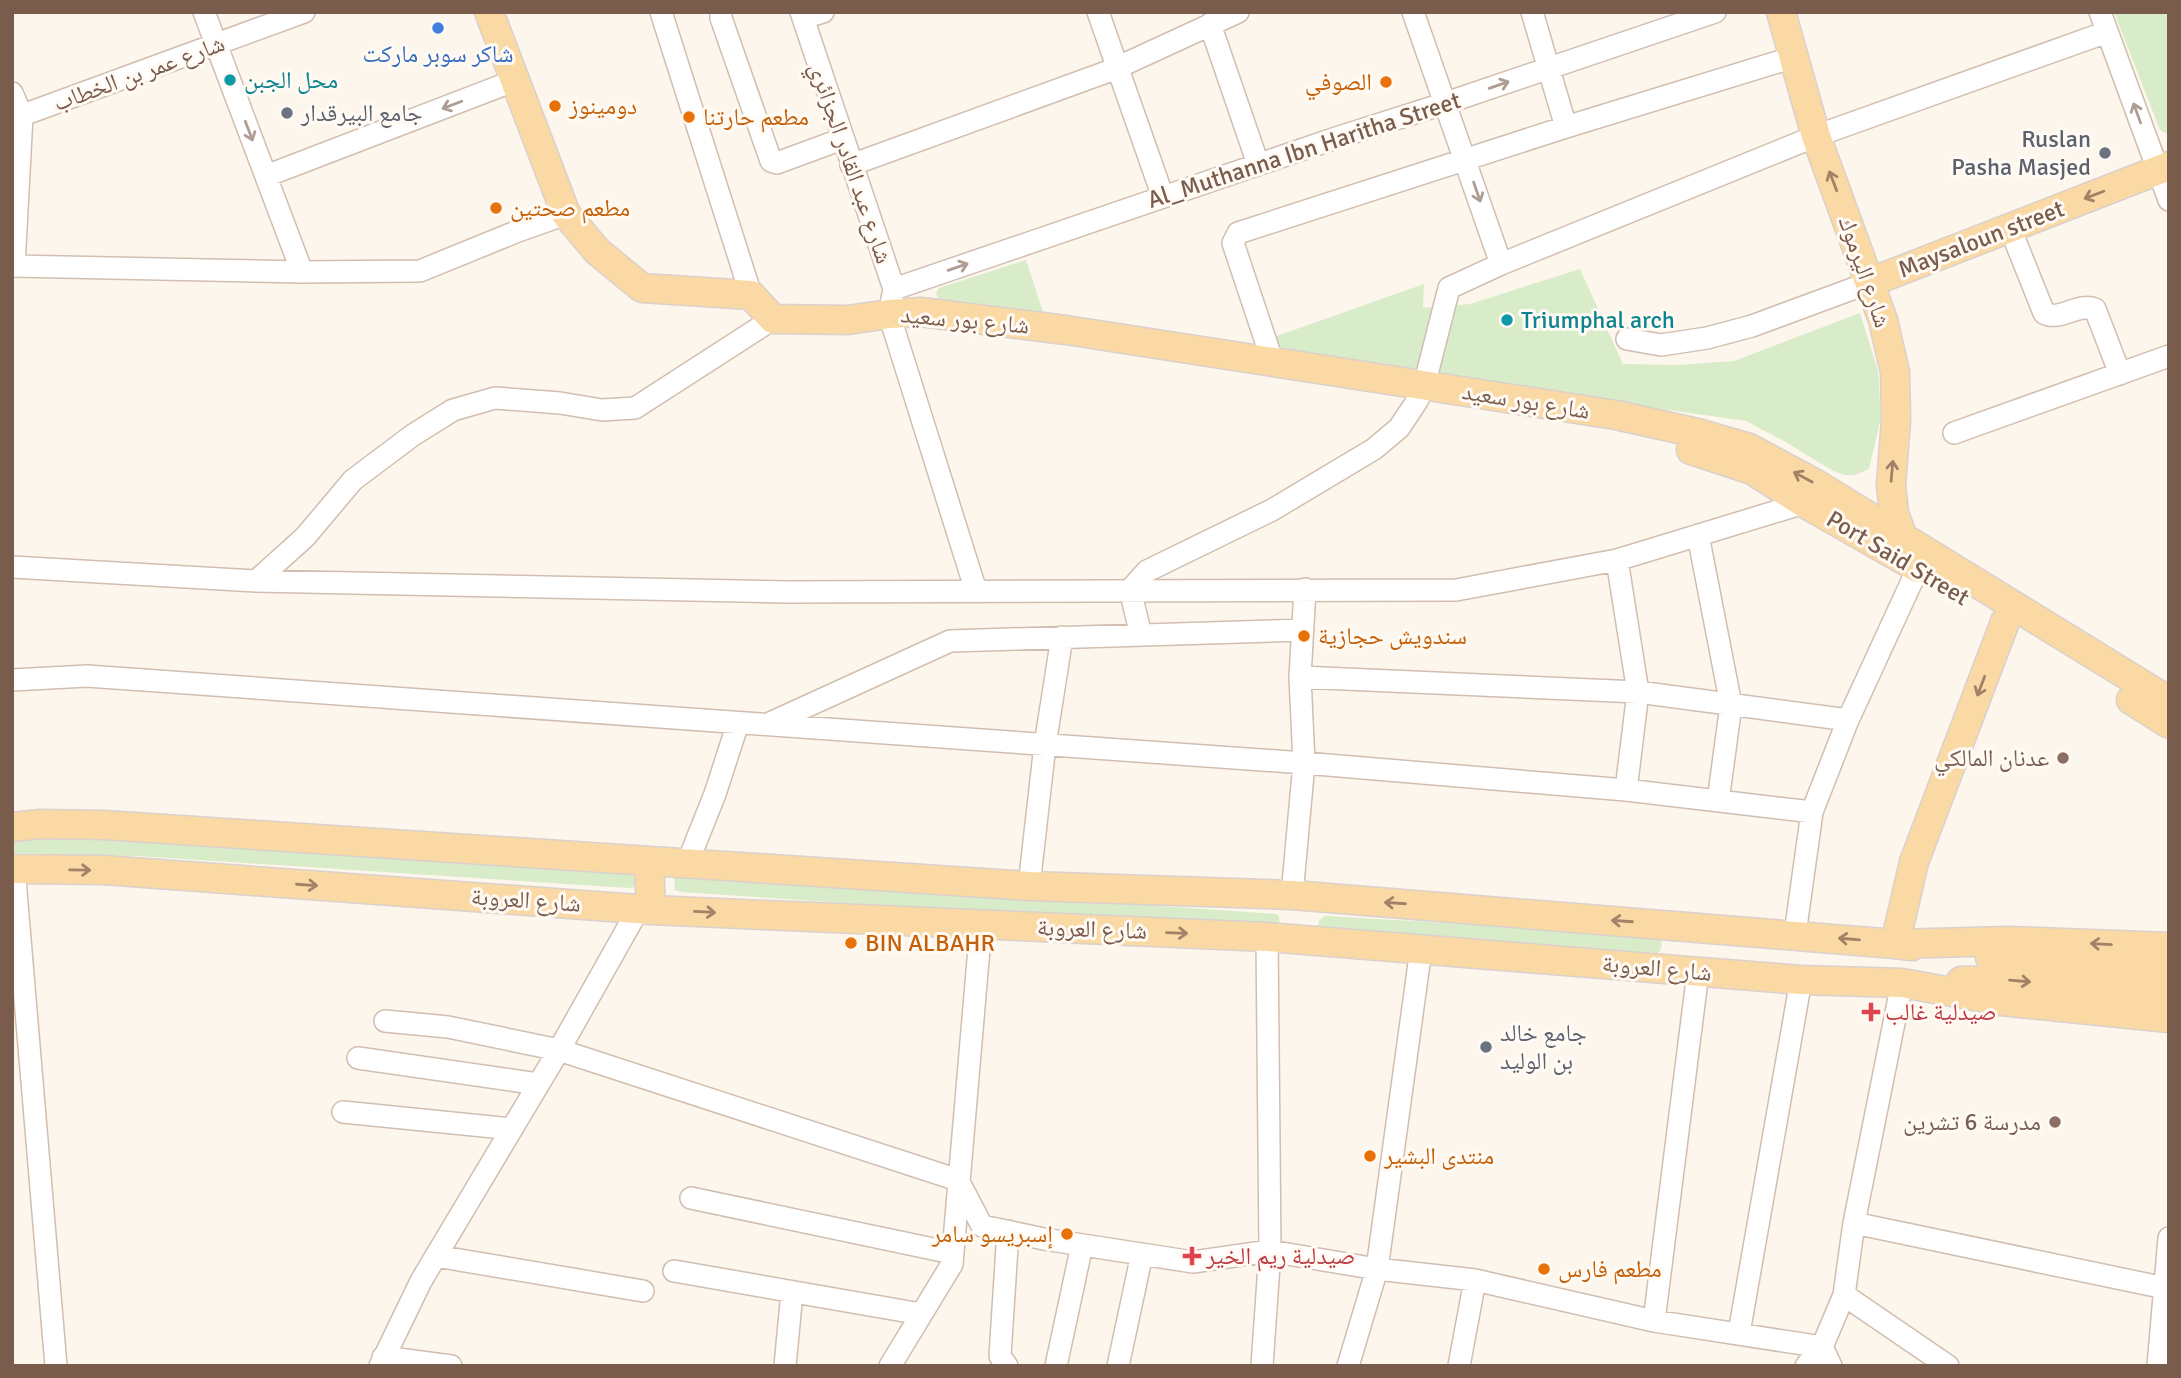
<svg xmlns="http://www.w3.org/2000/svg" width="2181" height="1378" font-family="Signika,'Noto Naskh Arabic',sans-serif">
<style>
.green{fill:#d8ecc9}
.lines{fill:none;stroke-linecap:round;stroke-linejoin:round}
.minor-casing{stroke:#d1beb0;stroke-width:24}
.major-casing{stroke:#dad1cd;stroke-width:31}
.minor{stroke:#fff;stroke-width:21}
.major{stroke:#fbd9a5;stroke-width:28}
.oneway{stroke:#af9d94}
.oneway2{stroke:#a18267}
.shop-dot{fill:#3f7fe0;stroke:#fffaf3;stroke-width:2.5}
.culture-dot{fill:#0f9aa8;stroke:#fffaf3;stroke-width:2.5}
.food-dot{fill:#e8710a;stroke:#fffaf3;stroke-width:2.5}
.worship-dot{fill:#6b7280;stroke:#fffaf3;stroke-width:2.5}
.education-dot{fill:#8d6e63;stroke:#fffaf3;stroke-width:2.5}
.health-dot{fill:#e0444e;stroke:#fffaf3;stroke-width:2.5}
.labels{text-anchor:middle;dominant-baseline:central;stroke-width:6;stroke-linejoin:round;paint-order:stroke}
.shop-label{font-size:24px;fill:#366cbe;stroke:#fffaf3}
.street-label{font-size:24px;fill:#7a5c4d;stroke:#fffaf3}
.culture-label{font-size:24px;fill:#0d838f;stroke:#fffaf3;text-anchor:start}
.food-label{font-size:24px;fill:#c56008;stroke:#fffaf3;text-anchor:start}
.worship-label{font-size:24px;fill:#5b616d;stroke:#fffaf3;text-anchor:start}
.education-label{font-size:24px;fill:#785e54;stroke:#fffaf3;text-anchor:end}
.health-label{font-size:24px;fill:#be3a42;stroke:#fffaf3;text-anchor:start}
</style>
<rect width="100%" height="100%" fill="#fdf6ec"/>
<path class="green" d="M 2114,12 L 2169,12 L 2169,135 L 2160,130 Z
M 1026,260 L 1045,318 L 940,300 L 936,294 L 939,288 Z
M 1580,269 L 1623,364 L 1678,365 L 1734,361 L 1860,313 L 1878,371 L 1881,417 L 1869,469 L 1855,475 L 1845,475 L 1833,471 L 1784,441 L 1746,421 L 1277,354 L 1271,338 L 1424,284 L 1423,308 L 1470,304 Z
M 58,836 L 634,873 L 639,882 L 635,887 L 629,888 L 137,856 L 12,853 L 12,839 Z
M 683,873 L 1276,914 L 1279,916 L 1280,929 L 1274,932 L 681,892 L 675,890 L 674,876 Z
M 1325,916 L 1656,935 C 1662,940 1663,944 1660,951 L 1657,953 L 1323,936 L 1318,927 L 1319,920 Z"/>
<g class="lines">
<g class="minor-casing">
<path id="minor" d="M 204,12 L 302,272
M 661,12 L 751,295
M 721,12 L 721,18 L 771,161 L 777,163 L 842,139
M 801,12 L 894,289 L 889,314 L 976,591
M 1098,12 L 1163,197
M 1413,12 L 1501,264
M 1532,12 L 1566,127
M 2100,12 L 2169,200
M 803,18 L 823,12
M 1210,24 L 1258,164
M 12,93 L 22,116 L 14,266 L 302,272 L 420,271 L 518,231 L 566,214
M 12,119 L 304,12
M 851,165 L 1112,70 L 1238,12
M 266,176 L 516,80
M 2010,228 L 2044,313 C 2060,322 2078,302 2095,309 L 2120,374
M 894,289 L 1336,138 L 1446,103 L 1715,12
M 1627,339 L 1661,345 L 1707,338 L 1752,326 L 1871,282
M 1273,363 L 1233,243 L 1238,233 L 1566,127 L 1794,57
M 1954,433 L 2169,356
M 1698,535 L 1731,705 L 1718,801
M 1617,560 L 1638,692 L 1626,790
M 12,567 L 256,581 L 785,592 L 1456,590 L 1617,560 L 1804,503
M 256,581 L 305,537 L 353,480 L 413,435 L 453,410 L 495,398 L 560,403 L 602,410 L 635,408 L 773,319
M 1141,635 L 1130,590 L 1147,571 L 1272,510 L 1374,449 L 1399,428 L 1417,401 L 1424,386 L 1449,288 L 1501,264 L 1816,136 L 2107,32
M 1300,677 L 1638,692 L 1848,720
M 12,680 L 87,676 L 1304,763 L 1626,790 L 1812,812
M 768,724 L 950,641 L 1302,630
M 687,864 L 715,794 L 738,723
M 14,868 L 56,1366
M 1029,886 L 1045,745 L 1062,637
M 1292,895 L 1304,763 L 1300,677 L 1305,589
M 1795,934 L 1812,812 L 1848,720 L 1918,568
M 385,1021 L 448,1027 L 559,1050 L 958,1180 L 982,1226 L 1044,1239 L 1193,1262 L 1270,1251 L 1377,1269 L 1475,1280 L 1654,1321 L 1822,1347 L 1831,1366
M 358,1058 L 538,1084
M 343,1112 L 512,1129
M 691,1198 L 952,1253
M 1854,1223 L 2165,1288
M 436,1256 L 643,1291
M 674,1271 L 921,1314
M 1844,1295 L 1948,1366
M 1654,1321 L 1698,972
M 1739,1333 L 1801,980
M 383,1357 L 451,1366
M 380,1366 L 421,1281 L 559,1050 L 639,908
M 785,1366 L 792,1292
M 890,1366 L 952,1264 L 981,925
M 1007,1366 L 1000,1356 L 1008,1231
M 1056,1366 L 1082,1245
M 1118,1366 L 1142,1254
M 1262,1366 L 1270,1251 L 1267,937
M 1348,1366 L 1377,1269 L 1421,949
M 1459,1366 L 1475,1280
M 1806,1366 L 1822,1347 L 1844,1295 L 1854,1223 L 1902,983
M 2158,1366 L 2169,1238"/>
</g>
<g class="major-casing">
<path id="major" d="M 489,12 L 566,214 L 597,251 L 642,288 L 751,295 L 773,319 L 848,320 L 889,314 L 921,312 L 1066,330 L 1616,415 L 1697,433 L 1749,448 L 1816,484 L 2169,701
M 1781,12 L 1816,136 L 1883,320 L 1895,372 L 1896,420 L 1891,485 L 1894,513 L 1903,538
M 1871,282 L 2169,166
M 1691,450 L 1752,470 L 1804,503 L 1918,568
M 2131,700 L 2169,724
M 12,827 L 41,824 L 104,825 L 1029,886 L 1292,895 L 1895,944 L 2009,941 L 2169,947
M 649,862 L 651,910
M 12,869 L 104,870 L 651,910 L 1267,937 L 1801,980 L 1902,983 L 2001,1001 L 2169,1018
M 1912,946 L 1895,944 L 1914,862 L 2005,622
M 1990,957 L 2169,973
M 1961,981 L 2006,980 L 2169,994"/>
</g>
<use href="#minor" class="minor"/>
<use href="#major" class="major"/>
</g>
<defs><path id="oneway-shaft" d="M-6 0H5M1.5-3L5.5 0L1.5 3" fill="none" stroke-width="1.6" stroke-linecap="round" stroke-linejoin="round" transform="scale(1.75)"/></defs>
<g class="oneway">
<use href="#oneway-shaft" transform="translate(1499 85) rotate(-19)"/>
<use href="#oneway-shaft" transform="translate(452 105) rotate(159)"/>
<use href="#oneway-shaft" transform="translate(2137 113) rotate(-110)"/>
<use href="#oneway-shaft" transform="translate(249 131) rotate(69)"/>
<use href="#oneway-shaft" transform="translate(1477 192) rotate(71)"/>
<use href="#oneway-shaft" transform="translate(958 267) rotate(-19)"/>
</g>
<g class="oneway2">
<use href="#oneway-shaft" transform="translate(1833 181) rotate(-111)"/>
<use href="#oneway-shaft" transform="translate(2094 195) rotate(159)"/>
<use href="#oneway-shaft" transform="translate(1892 471) rotate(-85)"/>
<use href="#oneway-shaft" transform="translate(1803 477) rotate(-152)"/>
<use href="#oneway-shaft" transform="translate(1981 686) rotate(111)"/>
<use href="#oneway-shaft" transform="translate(80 870) rotate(1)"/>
<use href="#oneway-shaft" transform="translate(307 885) rotate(4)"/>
<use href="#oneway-shaft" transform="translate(1395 903) rotate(-176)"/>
<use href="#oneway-shaft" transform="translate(705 912) rotate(3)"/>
<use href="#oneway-shaft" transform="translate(1622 921) rotate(-176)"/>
<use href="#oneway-shaft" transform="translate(1177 933) rotate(2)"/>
<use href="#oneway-shaft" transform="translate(1849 939) rotate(-175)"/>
<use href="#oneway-shaft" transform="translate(2101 944) rotate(-177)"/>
<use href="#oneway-shaft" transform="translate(2020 981) rotate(5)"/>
</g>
<circle class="shop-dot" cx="438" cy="28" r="7"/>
<g class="culture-dot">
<circle cx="230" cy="80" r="7"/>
<circle cx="1507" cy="320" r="7"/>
</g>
<g class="food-dot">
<circle cx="1386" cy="82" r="7"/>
<circle cx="555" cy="106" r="7"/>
<circle cx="689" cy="117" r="7"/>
<circle cx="496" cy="208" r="7"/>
<circle cx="1304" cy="636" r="7"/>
<circle cx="851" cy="943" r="7"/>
<circle cx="1370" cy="1156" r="7"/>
<circle cx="1067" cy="1234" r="7"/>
<circle cx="1544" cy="1269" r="7"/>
</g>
<g class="worship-dot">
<circle cx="287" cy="113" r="7"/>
<circle cx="2105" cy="153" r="7"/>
<circle cx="1486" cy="1047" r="7"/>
</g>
<g class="education-dot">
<circle cx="2063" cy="758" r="7"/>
<circle cx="2055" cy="1122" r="7"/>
</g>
<g class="health-dot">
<path d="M1867.5 1001.5h7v7h7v7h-7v7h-7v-7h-7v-7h7z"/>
<path d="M1188.5 1245.5h7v7h7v7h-7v7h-7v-7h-7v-7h7z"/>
</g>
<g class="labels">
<g class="shop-label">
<text x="438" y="54">شاكر سوبر ماركت</text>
</g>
<g class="street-label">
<text transform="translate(139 73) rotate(-20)">شارع عمر بن الخطاب</text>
<text transform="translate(1304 150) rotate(-18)">Al_Muthanna Ibn Haritha Street</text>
<text transform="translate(851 163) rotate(71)">شارع عبد القادر الجزائري</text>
<text transform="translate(1981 239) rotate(-21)">Maysaloun street</text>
<text transform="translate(1865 272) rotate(71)">شارع اليرموك</text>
<text transform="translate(965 320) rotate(5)">شارع بور سعيد</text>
<text transform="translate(1526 401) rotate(9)">شارع بور سعيد</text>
<text transform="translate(1898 558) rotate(31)">Port Said Street</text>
<text transform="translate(526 900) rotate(4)">شارع العروبة</text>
<text transform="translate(1092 929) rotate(2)">شارع العروبة</text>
<text transform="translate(1657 968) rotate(5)">شارع العروبة</text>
</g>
<g class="culture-label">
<text x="244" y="80">محل الجبن</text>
<text x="1521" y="320">Triumphal arch</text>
</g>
<g class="food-label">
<text x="1372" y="82" text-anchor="end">الصوفي</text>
<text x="569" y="106">دومينوز</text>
<text x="703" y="117">مطعم حارتنا</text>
<text x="510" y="208">مطعم صحتين</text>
<text x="1318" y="636">سندويش حجازية</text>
<text x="865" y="943">BIN ALBAHR</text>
<text x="1384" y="1156">منتدى البشير</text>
<text x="1053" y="1234" text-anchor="end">إسبريسو سامر</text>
<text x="1558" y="1269">مطعم فارس</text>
</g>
<g class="worship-label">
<text x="301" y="113">جامع البيرقدار</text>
<text x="2091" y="139" text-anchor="end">Ruslan<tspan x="2091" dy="28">Pasha Masjed</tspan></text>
<text x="1500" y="1033">جامع خالد<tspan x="1500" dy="28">بن الوليد</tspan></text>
</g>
<g class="education-label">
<text x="2049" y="758">عدنان المالكي</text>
<text x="2041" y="1122">مدرسة 6 تشرين</text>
</g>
<g class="health-label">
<text x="1885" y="1012">صيدلية غالب</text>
<text x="1206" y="1256">صيدلية ريم الخير</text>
</g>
</g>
<rect width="2181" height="1378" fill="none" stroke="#7a5c4d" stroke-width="28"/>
</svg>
